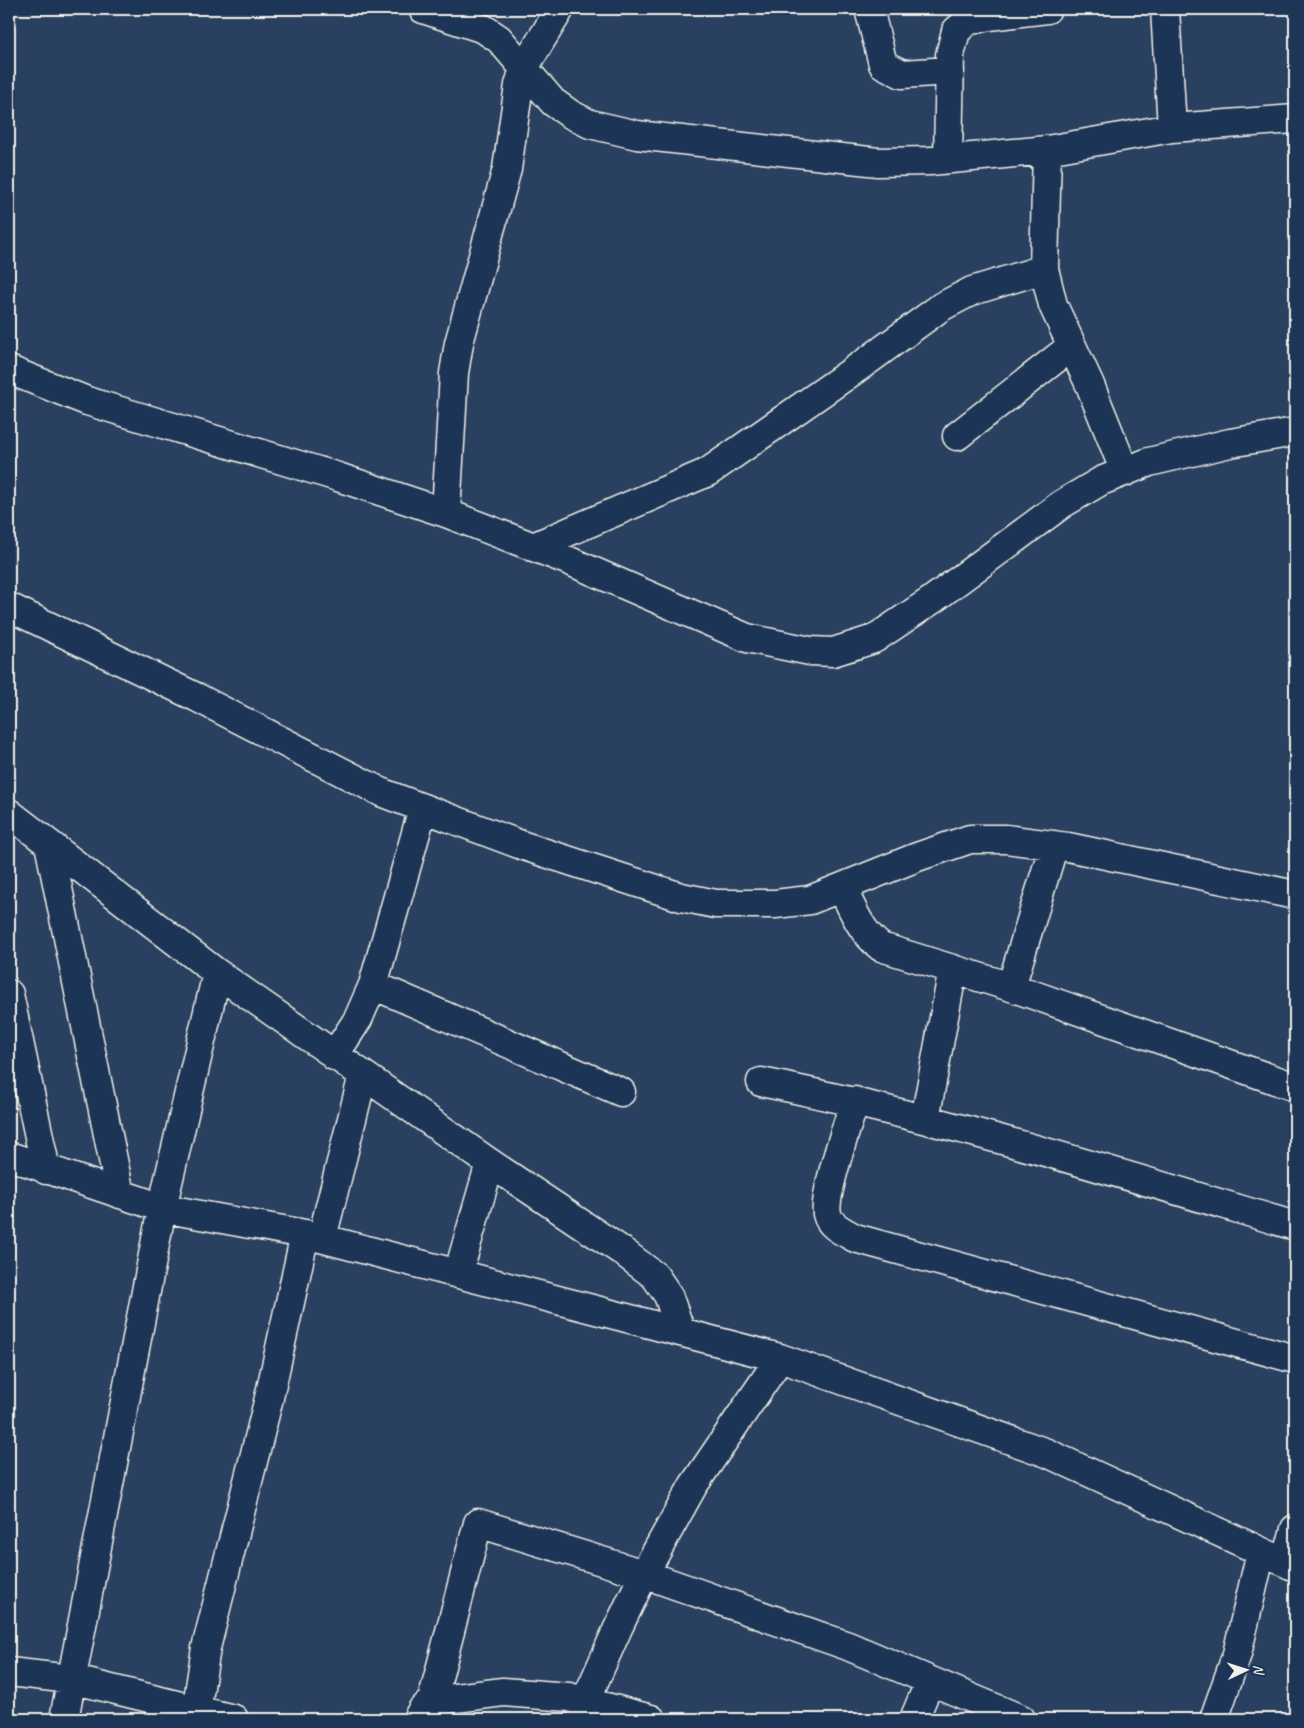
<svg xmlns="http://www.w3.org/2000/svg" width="1304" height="1728" font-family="Caveat,sans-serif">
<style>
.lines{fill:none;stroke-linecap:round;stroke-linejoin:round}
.minor-casing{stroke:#f4f1e8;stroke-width:31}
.minor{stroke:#1d3557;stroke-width:28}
</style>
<rect width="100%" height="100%" fill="#2a4060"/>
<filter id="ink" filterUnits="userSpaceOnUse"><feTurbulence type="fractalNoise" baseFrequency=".02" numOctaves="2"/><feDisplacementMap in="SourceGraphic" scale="10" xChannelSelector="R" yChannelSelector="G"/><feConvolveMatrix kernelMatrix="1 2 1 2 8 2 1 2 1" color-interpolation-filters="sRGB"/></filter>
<g filter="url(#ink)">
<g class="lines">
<g class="minor-casing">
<path id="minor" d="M 423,9 L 484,29 L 499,39 L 553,102 L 570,114 L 590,124 L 637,135 L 878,162 L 930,161 L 1047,150 L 1172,128 L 1295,119
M 869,9 L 883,64 L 902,74 L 950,71
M 1165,9 L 1172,128
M 1047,150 L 1044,269 L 1053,305 L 1090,385 L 1125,472
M 948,159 L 950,55 L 956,31 L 968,21 L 989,16 L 1047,9
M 9,370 L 87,401 L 338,477 L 446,513 L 567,560 L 747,638 L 810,651 L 833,652 L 874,639 L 932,600 L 1062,504 L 1101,481 L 1149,462 L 1230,443 L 1295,432
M 957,436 L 1072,346
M 446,513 L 454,373 L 459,343 L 507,169 L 519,85 L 524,68 L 560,9
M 533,547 L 708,472 L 870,359 L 941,307 L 972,291 L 1044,269
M 9,607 L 196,697 L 383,793 L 524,846 L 681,897 L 716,904 L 775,904 L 810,900 L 917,857 L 970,839 L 1006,839 L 1068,847 L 1295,895
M 9,813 L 217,973 L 490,1163 L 622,1251 L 655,1276 L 668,1295 L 681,1332
M 49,844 L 120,1194
M 842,888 C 853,910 861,932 881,947 L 1011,987 L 1295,1087
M 373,985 L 621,1092
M 1011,987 L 1054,845
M 9,994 L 46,1170
M 334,1056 L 358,1019 L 373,985 L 423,808
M 761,1082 C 943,1118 1118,1173 1295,1226
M 855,1101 C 848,1123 823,1195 827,1214 C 830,1227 845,1232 855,1238 L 1295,1359
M 925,1119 L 953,969
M 9,1156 L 162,1208 L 305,1234 L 780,1358 L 1047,1453 L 1295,1567
M 322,1238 L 363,1075
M 458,1274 L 490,1163
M 1286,1563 L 1295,1529
M 9,1672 L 71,1679 L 234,1719
M 432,1701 L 478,1523 L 644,1574 L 848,1646 L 1021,1719
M 64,1719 L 162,1208 L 217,973
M 195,1719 L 206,1648 L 269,1398 L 305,1234
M 417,1719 L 422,1710 L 432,1701 L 503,1692 L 569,1697 L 651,1719
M 581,1719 L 586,1700 L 618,1628 L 644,1574 L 693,1486 L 780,1358
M 914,1719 L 930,1681
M 1214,1719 L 1237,1654 L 1261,1552"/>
</g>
<use href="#minor" class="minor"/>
</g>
</g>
<rect width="1304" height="1728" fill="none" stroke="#1d3557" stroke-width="30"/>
<rect x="15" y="15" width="1274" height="1698" fill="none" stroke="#f4f1e8" stroke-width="2" filter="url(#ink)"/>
<g transform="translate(1246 1670) rotate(86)" stroke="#1d3557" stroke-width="4" paint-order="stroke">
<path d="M0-4L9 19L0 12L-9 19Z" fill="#f4f1e8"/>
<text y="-8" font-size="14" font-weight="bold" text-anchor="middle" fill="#f4f1e8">N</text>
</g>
</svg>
